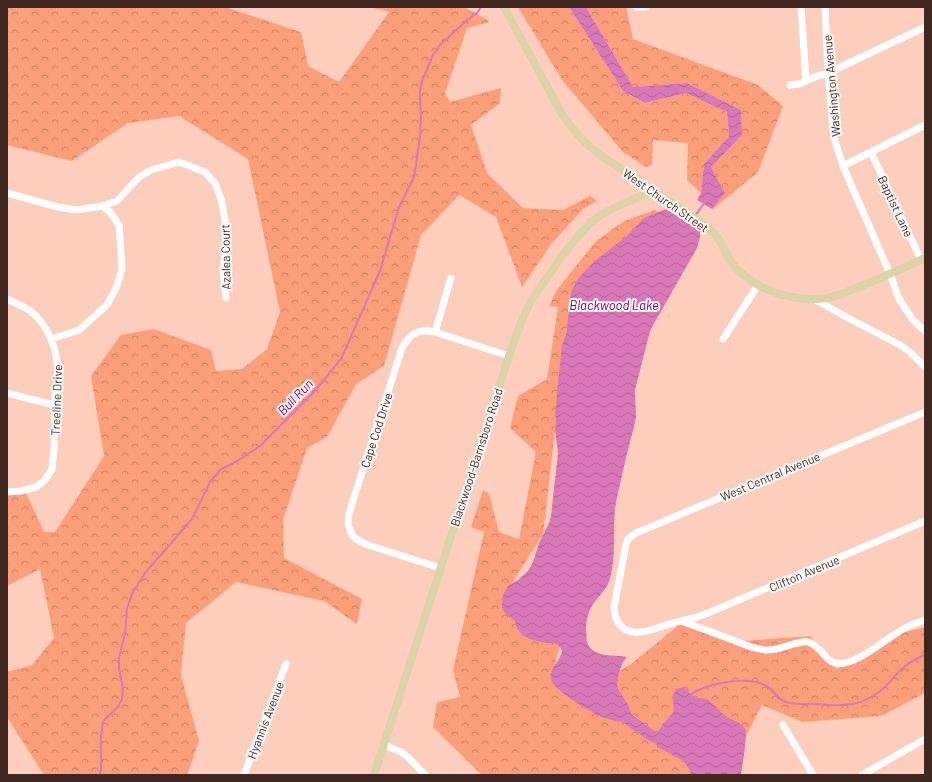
<svg xmlns="http://www.w3.org/2000/svg" width="932" height="782" font-family="Barlow,sans-serif">
<style>
.forest{fill:url(#forest-crowns)}
.water{fill:url(#water-waves)}
.lines{fill:none;stroke-linecap:round;stroke-linejoin:round}
.stream{stroke:#d977b8;stroke-width:2}
.minor{stroke:#fff;stroke-width:7}
.major{stroke:#d9d3a6;stroke-width:8}
.labels{text-anchor:middle;dominant-baseline:central;stroke-width:4;stroke-linejoin:round;paint-order:stroke}
.street-label{font-size:12px;fill:#3e281f;stroke:#fbfbfb}
.water-label{font-size:13px;font-style:italic;fill:#820264;stroke:#fbfbfb}
</style>
<defs>
<pattern id="forest-crowns" width="20" height="18" patternUnits="userSpaceOnUse"><rect width="20" height="18" fill="#fc9e7a"/><path d="M2 6a3 3 0 1 1 6 0M12 15a3 3 0 1 1 6 0" fill="none" stroke="#cd8163"/></pattern>
<pattern id="water-waves" width="16" height="10" patternUnits="userSpaceOnUse"><rect width="16" height="10" fill="#d977b8"/><path d="M0 5q4-4 8 0t8 0" fill="none" stroke="#b16295"/></pattern>
</defs>
<rect width="100%" height="100%" fill="#fdcebc"/>
<path class="forest" d="M 7,7 L 225,7 L 301,32 L 308,66 L 339,82 L 389,12 L 369,7 L 464,7 L 488,20 L 489,22 L 467,28 L 445,93 L 450,102 L 501,88 L 500,103 L 471,125 L 487,173 L 523,208 L 563,210 L 590,196 L 597,201 L 583,209 L 552,243 L 522,287 L 496,217 L 459,195 L 421,235 L 384,366 L 356,384 L 327,437 L 307,448 L 283,520 L 284,558 L 362,599 L 357,624 L 324,601 L 236,582 L 186,623 L 181,675 L 199,741 L 187,775 L 44,775 L 7,717 L 7,672 L 32,665 L 54,638 L 40,569 L 7,586 L 7,493 L 26,493 L 44,532 L 55,532 L 104,456 L 91,376 L 121,335 L 154,329 L 211,350 L 216,371 L 242,369 L 267,349 L 280,312 L 248,159 L 179,116 L 128,123 L 72,161 L 7,145 Z
M 518,7 L 569,7 L 623,91 L 645,103 L 686,93 L 727,112 L 729,136 L 704,164 L 701,193 L 687,180 L 688,143 L 653,140 L 652,165 L 646,167 L 623,152 L 562,80 Z
M 586,7 L 626,7 L 633,39 L 758,85 L 783,106 L 758,172 L 712,210 L 712,209 L 725,193 L 711,167 L 742,135 L 741,110 L 687,83 L 633,87 Z
M 655,210 L 660,214 L 571,292 L 543,534 L 503,598 L 533,635 L 560,646 L 551,679 L 572,699 L 631,664 L 680,624 L 743,641 L 810,636 L 837,669 L 886,637 L 925,627 L 925,693 L 881,716 L 802,722 L 762,705 L 746,736 L 730,775 L 482,775 L 433,727 L 437,702 L 460,697 L 453,670 L 484,532 L 471,527 L 483,490 L 489,494 L 499,532 L 519,539 L 536,452 L 510,428 L 518,396 L 547,379 L 558,307 L 549,306 L 556,291 L 596,241 L 624,221 Z"/>
<path class="water" d="M 569,7 L 586,7 L 633,87 L 687,83 L 741,110 L 742,135 L 711,167 L 725,193 L 712,209 L 697,200 L 701,193 L 704,164 L 729,136 L 727,112 L 686,93 L 645,103 L 623,91 Z
M 666,209 L 700,231 L 700,237 L 697,248 L 651,329 L 649,335 L 635,390 L 636,417 L 634,427 C 629,444 625,462 621,480 C 619,489 616,500 615,509 C 613,533 616,556 610,579 C 607,589 599,596 593,604 C 588,612 586,621 586,630 C 587,634 586,638 587,642 C 594,659 613,654 627,657 L 623,662 L 618,675 L 617,684 L 618,689 L 628,705 L 632,715 L 655,731 L 658,731 L 674,711 C 674,704 671,694 676,690 C 678,688 681,687 684,688 C 688,690 690,694 694,697 C 698,699 703,697 708,700 C 715,705 720,712 727,717 C 733,721 741,722 745,729 C 748,736 742,766 741,775 L 691,775 C 689,764 681,759 672,755 C 667,752 662,749 657,747 C 657,746 657,745 656,744 C 653,742 648,740 645,738 C 638,733 630,727 622,722 C 620,721 617,722 614,721 C 608,719 601,717 596,714 C 585,708 565,696 556,687 C 538,670 571,657 559,646 C 556,643 551,643 547,643 C 533,641 517,637 515,621 L 507,615 L 502,609 L 502,605 L 503,595 L 508,586 L 518,580 L 528,571 L 533,562 L 539,543 L 549,523 L 551,516 L 558,453 L 555,430 L 556,422 L 555,410 L 557,400 L 557,390 L 560,365 L 562,345 L 566,335 L 571,292 L 577,280 L 588,268 L 596,260 L 627,236 L 644,218 L 651,215 Z"/>
<g class="lines">
<path class="stream" d="M 695,216 L 705,202
M 689,696 C 705,683 746,676 765,685 C 774,689 775,698 786,702 C 796,705 806,704 816,704 C 820,704 824,705 828,705 C 836,706 845,705 853,704 C 868,701 883,691 893,678 C 897,674 900,670 904,667 C 910,662 917,658 925,655
M 100,775 L 101,769 L 101,737 L 103,722 L 105,719 L 118,707 L 122,699 L 123,689 L 119,668 L 119,657 L 125,635 L 127,608 L 132,594 L 145,573 L 192,519 L 200,503 L 207,488 L 210,482 L 221,469 L 234,463 L 260,446 L 313,393 L 341,359 L 380,271 L 399,207 L 414,177 L 416,165 L 420,136 L 421,117 L 420,104 L 420,90 L 422,81 L 433,55 L 440,45 L 466,21 L 477,13 L 481,7"/>
<path class="minor" d="M 637,7 L 646,7
M 801,7 L 806,81
M 825,7 L 828,73 L 834,138 L 843,166 L 890,274 L 899,299 L 913,320 L 925,331
M 790,85 L 799,84 L 817,76 L 828,73 L 925,27
M 871,152 L 921,260
M 843,166 L 925,125
M 7,193 L 58,207 L 76,210 L 102,206 L 117,201 L 139,177 L 151,170 L 179,162 L 205,172 L 215,183 L 221,199 L 226,225 L 226,248 L 223,269 L 226,298
M 7,299 C 14,302 22,306 29,310 C 50,325 59,355 58,379 C 57,390 53,400 55,410 L 54,450 L 52,469 L 44,481 L 36,487 L 21,491 L 7,492
M 814,299 L 850,319 L 900,345 L 910,352 L 925,367
M 435,332 L 451,278
M 51,339 L 79,330 L 107,305 L 117,286 L 122,268 L 119,225 L 110,212 L 102,206
M 723,339 L 758,285
M 7,393 L 54,405
M 925,412 L 636,533 L 628,539 L 626,544 L 614,607 C 615,630 631,636 651,630 C 661,627 670,623 681,621 C 698,627 716,634 733,640 C 743,644 755,649 766,650 C 780,651 797,640 808,642 C 815,643 824,655 829,660 C 847,674 881,642 897,633 C 905,627 915,623 925,620
M 440,568 L 368,545 L 356,539 L 352,535 L 348,524 L 349,513 L 402,348 C 411,333 418,328 435,332 L 509,356
M 681,621 L 694,618 L 708,613 L 925,521
M 783,725 L 813,775
M 384,745 L 401,752 L 408,757 L 425,775
M 244,775 L 286,664
M 862,775 L 925,739"/>
<path class="major" d="M 504,7 L 562,114 C 569,124 576,134 585,142 C 597,154 612,163 626,172 C 636,178 644,185 653,191 C 665,199 678,206 689,214 C 699,221 710,228 717,237 C 725,248 728,261 738,270 C 762,293 795,302 827,298 C 839,296 848,291 859,287 C 881,278 903,268 925,258
M 374,775 L 509,356 L 520,325 L 526,311 L 532,299 L 564,253 L 581,233 L 591,222 L 604,213 L 620,205 L 653,191"/>
</g>
<g class="labels">
<g class="street-label">
<text transform="translate(831 86) rotate(-95)">Washington Avenue</text>
<text transform="translate(666 200) rotate(35)">West Church Street</text>
<text transform="translate(896 206) rotate(65)">Baptist Lane</text>
<text transform="translate(225 257) rotate(-91)">Azalea Court</text>
<text transform="translate(56 400) rotate(-88)">Treeline Drive</text>
<text transform="translate(376 430) rotate(-72)">Cape Cod Drive</text>
<text transform="translate(476 457) rotate(-72)">Blackwood-Barnsboro Road</text>
<text transform="translate(770 476) rotate(-23)">West Central Avenue</text>
<text transform="translate(804 573) rotate(-23)">Clifton Avenue</text>
<text transform="translate(265 720) rotate(-69)">Hyannis Avenue</text>
</g>
<g class="water-label">
<text x="614" y="305">Blackwood Lake</text>
<text transform="translate(295 397) rotate(-46)">Bull Run</text>
</g>
</g>
<rect width="932" height="782" fill="none" stroke="#3e281f" stroke-width="16"/>
</svg>
